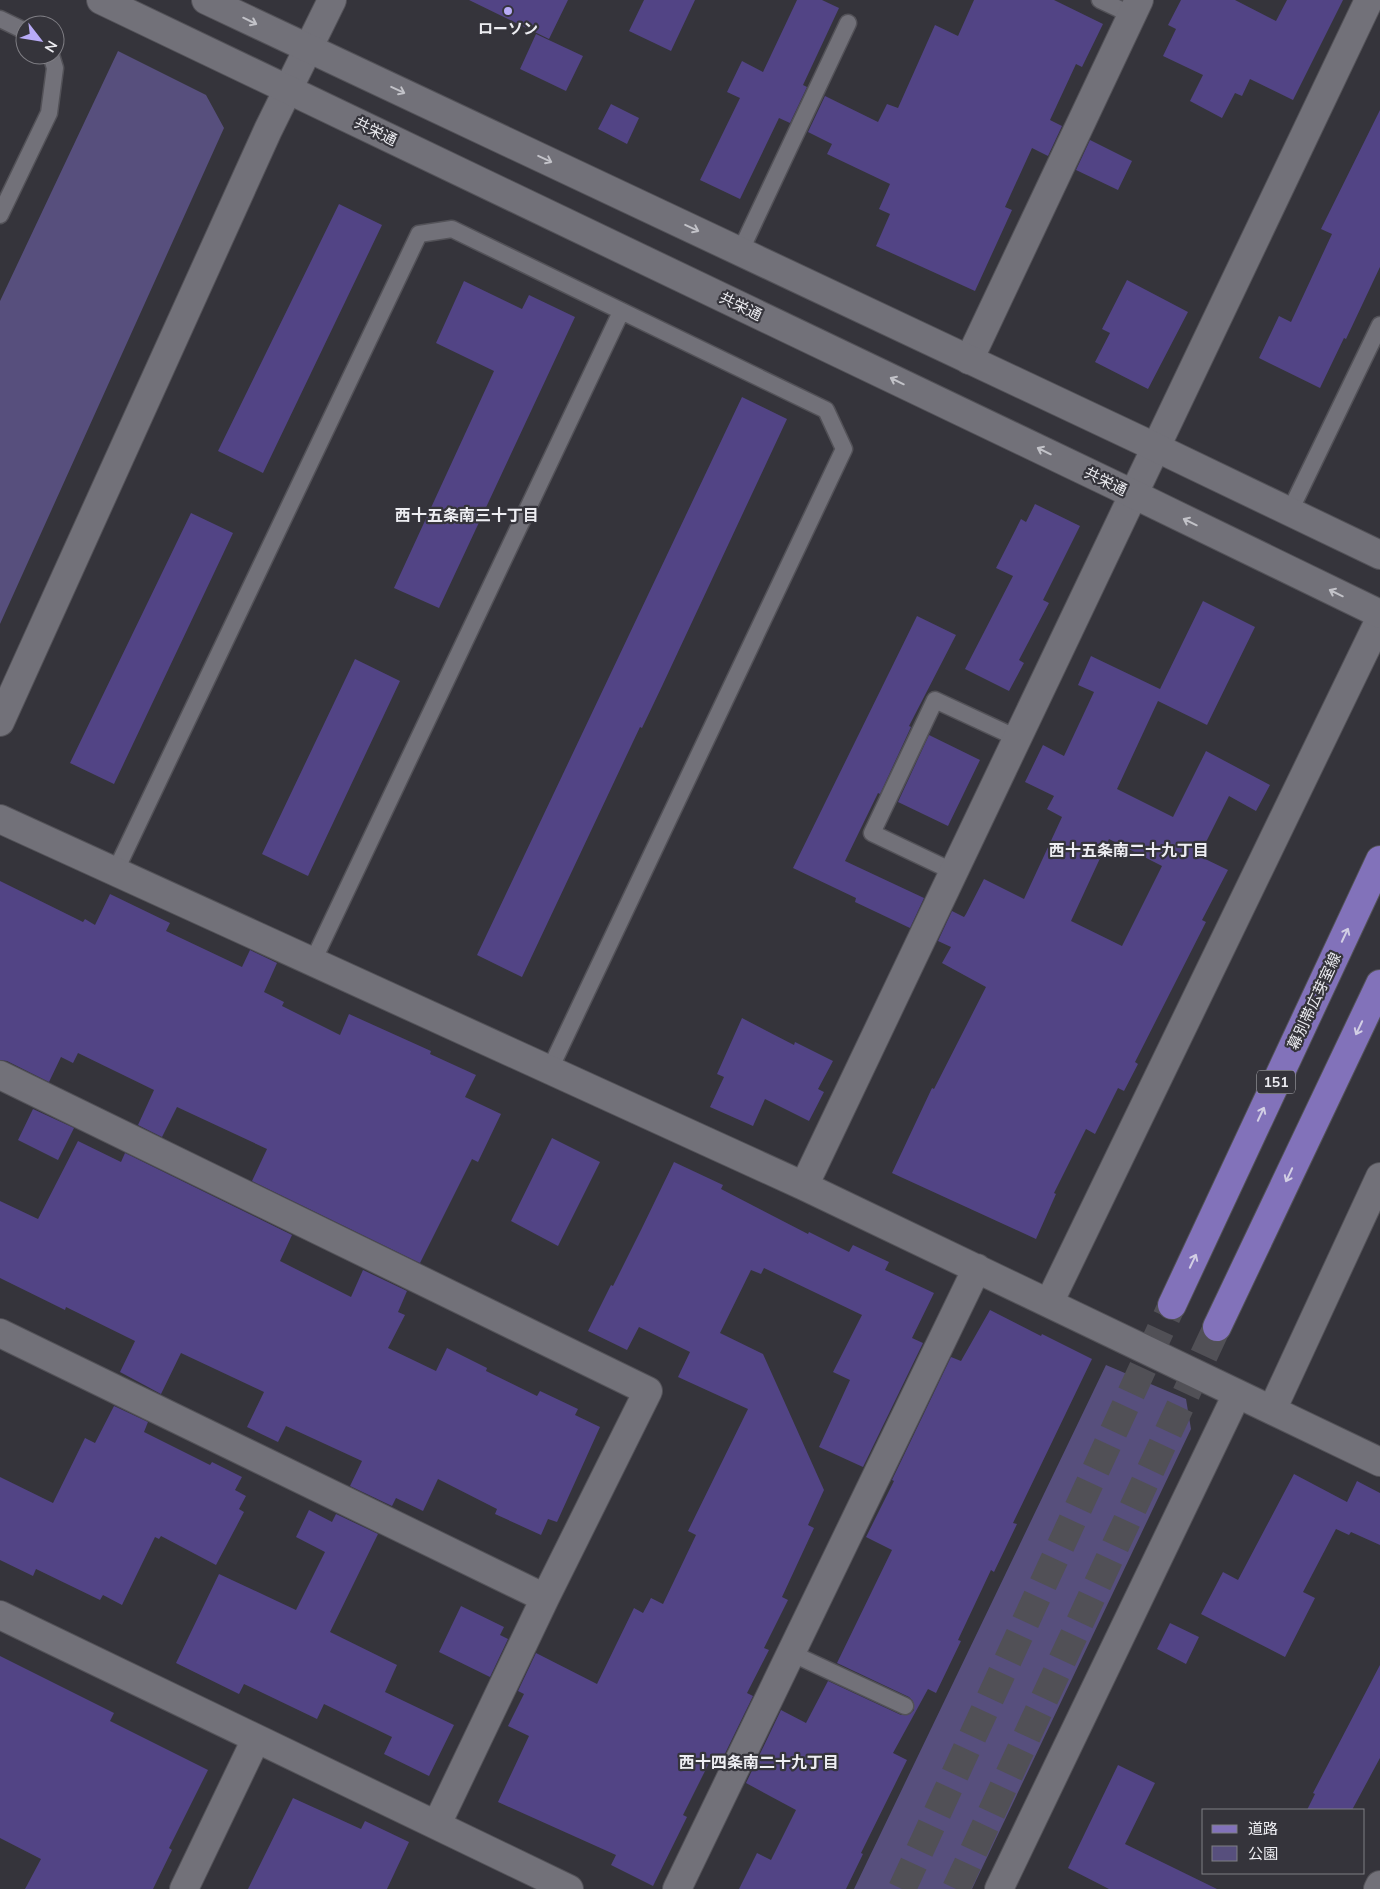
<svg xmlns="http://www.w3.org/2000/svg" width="1380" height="1889" font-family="Mulish,'Noto Sans JP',sans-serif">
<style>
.green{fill:#574f7d}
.building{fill:#524485;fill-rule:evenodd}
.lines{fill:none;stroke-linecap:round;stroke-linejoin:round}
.primary-tunnel{stroke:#515056;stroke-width:28;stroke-dasharray:28 14;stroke-linecap:butt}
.service-casing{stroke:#535258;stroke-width:19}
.minor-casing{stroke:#535258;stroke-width:30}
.tertiary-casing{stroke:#535258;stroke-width:30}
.primary-casing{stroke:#535258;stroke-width:30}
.service{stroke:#727179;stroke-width:16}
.minor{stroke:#727179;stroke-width:28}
.tertiary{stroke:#727179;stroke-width:28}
.primary{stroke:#8272ba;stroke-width:28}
.oneway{stroke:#c2c2c8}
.oneway2{stroke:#d2cee4}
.poi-dot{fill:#b8abf7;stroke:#35343b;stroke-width:2}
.labels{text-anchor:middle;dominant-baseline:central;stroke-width:4.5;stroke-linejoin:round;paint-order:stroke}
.shield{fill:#35343b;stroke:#b6b6bb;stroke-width:1}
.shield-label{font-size:14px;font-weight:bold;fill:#ededf2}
.poi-label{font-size:15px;font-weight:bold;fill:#ededf2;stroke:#35343b}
.street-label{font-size:15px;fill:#ededf2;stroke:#35343b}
.neighbourhood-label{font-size:16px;font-weight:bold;fill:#ededf2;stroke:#35343b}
</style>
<rect width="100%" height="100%" fill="#35343b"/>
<path class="green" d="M 118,51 L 206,95 L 224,128 L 0,624 L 0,301 Z
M 1106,1365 L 1186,1399 L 1191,1429 L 972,1889 L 854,1889 Z"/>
<path class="building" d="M 469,0 L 568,0 L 549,39 Z
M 644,0 L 695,0 L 671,51 L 629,31 Z
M 797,0 L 822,0 L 839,8 L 803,85 L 807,87 L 790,123 L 779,118 L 740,199 L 700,180 L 740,98 L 727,92 L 742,61 L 763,72 Z
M 974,0 L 1054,0 L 1103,24 L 1082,67 L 1076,64 L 1050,120 L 1062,126 L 1048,156 L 1032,148 L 1005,207 L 1012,210 L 975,291 L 876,246 L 890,214 L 879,209 L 890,184 L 827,154 L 832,144 L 808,132 L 825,96 L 878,122 L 887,104 L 898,108 L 935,25 L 958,36 Z
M 1181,0 L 1235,0 L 1276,21 L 1287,0 L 1343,0 L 1293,100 L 1250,79 L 1242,96 L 1235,93 L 1222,118 L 1190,101 L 1203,75 L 1163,56 L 1176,29 L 1168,25 Z
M 536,34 L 583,56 L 566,91 L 520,69 Z
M 611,104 L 639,118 L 627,144 L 598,129 Z
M 1380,110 L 1380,267 L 1346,339 L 1344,338 L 1320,388 L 1259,358 L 1279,316 L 1291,322 L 1332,234 L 1321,229 Z
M 1090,140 L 1132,161 L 1118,190 L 1076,170 Z
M 339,204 L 382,225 L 263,473 L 218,451 Z
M 1127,280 L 1188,312 L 1148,389 L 1095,362 L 1110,333 L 1102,329 Z
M 464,281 L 522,309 L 529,295 L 575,317 L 439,608 L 394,588 L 494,371 L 436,343 Z
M 742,397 L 787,419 L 663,684 L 642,728 L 640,727 L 522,977 L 477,955 Z
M 1035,504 L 1080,526 L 1043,600 L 1049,603 L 1019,660 L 1024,663 L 1009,691 L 965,669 L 1013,576 L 996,568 L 1021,519 L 1026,522 Z
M 191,513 L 233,533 L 114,784 L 70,763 Z
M 1203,601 L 1255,627 L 1207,725 L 1158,701 L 1117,789 L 1173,817 L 1206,751 L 1270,785 L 1256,811 L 1229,796 L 1199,856 L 1228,870 L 1202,920 L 1206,922 L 1135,1062 L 1138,1064 L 1124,1091 L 1118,1088 L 1095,1134 L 1086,1129 L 1054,1193 L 1056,1194 L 1036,1239 L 892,1173 L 932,1088 L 934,1089 L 986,987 L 942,963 L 951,947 L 938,941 L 952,911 L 964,917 L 966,914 L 984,879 L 1024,899 L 1062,817 L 1047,809 L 1054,796 L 1025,782 L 1043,745 L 1064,756 L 1094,692 L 1078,685 L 1091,656 L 1160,689 ZM 1109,839 L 1162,866 L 1122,946 L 1071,921 Z
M 917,616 L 956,635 L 909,726 L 911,727 L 880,794 L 878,793 L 845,861 L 924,898 L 910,928 L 855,902 L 856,898 L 793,868 Z
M 355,659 L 400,681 L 308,876 L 262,854 Z
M 929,735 L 980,760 L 948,826 L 898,802 Z
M 0,881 L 83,922 L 85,919 L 95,925 L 110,894 L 170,923 L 166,931 L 242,967 L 250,950 L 277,963 L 264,992 L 284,1002 L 282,1006 L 340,1035 L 349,1014 L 431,1051 L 430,1054 L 476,1075 L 465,1097 L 501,1114 L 478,1162 L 472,1159 L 420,1263 L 252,1181 L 267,1149 L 177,1107 L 162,1137 L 138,1125 L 154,1090 L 78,1053 L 73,1063 L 61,1057 L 49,1082 L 7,1061 L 0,1060 Z
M 742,1018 L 794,1045 L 795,1042 L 833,1061 L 818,1089 L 824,1092 L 809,1121 L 765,1099 L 753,1126 L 710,1107 L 724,1077 L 717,1074 Z
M 33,1109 L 74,1128 L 58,1160 L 18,1140 Z
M 552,1138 L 600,1162 L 558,1246 L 511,1221 Z
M 78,1141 L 121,1162 L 125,1153 L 292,1235 L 280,1261 L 351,1297 L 363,1270 L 407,1291 L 398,1312 L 405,1315 L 388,1348 L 436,1371 L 447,1348 L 487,1368 L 486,1371 L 537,1396 L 540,1391 L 578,1409 L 575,1415 L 600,1427 L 557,1522 L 548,1519 L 541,1535 L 495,1514 L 497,1509 L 438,1479 L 423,1511 L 396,1498 L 392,1506 L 350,1486 L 362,1461 L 286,1426 L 278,1442 L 247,1427 L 264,1392 L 181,1353 L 161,1394 L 120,1372 L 135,1341 L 66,1307 L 65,1310 L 0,1278 L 0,1201 L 38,1219 Z
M 674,1162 L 723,1185 L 721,1189 L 808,1234 L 809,1232 L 849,1252 L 853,1245 L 889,1262 L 885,1270 L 934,1293 L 912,1338 L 923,1343 L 863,1467 L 819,1447 L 850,1380 L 833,1372 L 862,1315 L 764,1268 L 761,1274 L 751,1270 L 720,1333 L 763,1354 L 824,1490 L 808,1525 L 814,1528 L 782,1597 L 788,1600 L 764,1648 L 769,1650 L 747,1693 L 753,1696 L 718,1768 L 709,1763 L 683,1815 L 687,1817 L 653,1886 L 611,1865 L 616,1855 L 498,1802 L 529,1736 L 508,1726 L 524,1694 L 518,1691 L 536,1653 L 597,1684 L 634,1608 L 643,1613 L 651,1598 L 663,1604 L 696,1535 L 688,1531 L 748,1409 L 678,1377 L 690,1352 L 639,1327 L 627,1350 L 588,1331 L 611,1285 L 613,1286 L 641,1230 Z
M 990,1310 L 1041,1336 L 1042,1334 L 1092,1359 L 1013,1523 L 1017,1524 L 994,1572 L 991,1570 L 958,1640 L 961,1641 L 936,1693 L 928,1689 L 893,1753 L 907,1760 L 861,1853 L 863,1854 L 846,1889 L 739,1889 L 757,1853 L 771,1860 L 796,1810 L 746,1783 L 781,1710 L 806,1723 L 828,1681 L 901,1715 L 910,1714 L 914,1710 L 913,1701 L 909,1697 L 837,1663 L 892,1550 L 866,1537 L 894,1481 L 892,1480 L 951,1357 L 961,1361 Z
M 114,1406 L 148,1422 L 144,1432 L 210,1465 L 212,1462 L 242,1477 L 235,1490 L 246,1496 L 239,1509 L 244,1512 L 216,1565 L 161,1536 L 159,1539 L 155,1537 L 122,1605 L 103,1595 L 100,1600 L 36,1569 L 33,1576 L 0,1560 L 0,1477 L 53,1503 L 85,1438 L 95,1443 Z
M 1294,1474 L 1347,1502 L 1357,1481 L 1380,1493 L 1380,1545 L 1351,1532 L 1349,1535 L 1336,1529 L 1303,1592 L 1315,1598 L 1285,1657 L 1201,1614 L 1223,1572 L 1238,1580 Z
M 309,1510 L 332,1522 L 336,1514 L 378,1534 L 330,1632 L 397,1665 L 385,1692 L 454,1725 L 429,1776 L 384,1754 L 392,1737 L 324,1704 L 317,1719 L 244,1684 L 239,1694 L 176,1663 L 219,1574 L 296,1610 L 325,1552 L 296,1537 Z
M 461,1606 L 504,1627 L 500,1635 L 508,1639 L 490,1677 L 439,1652 Z
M 1170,1623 L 1199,1637 L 1186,1664 L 1157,1649 Z
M 0,1656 L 114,1713 L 110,1721 L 208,1770 L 169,1848 L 172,1850 L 153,1889 L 25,1889 L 41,1859 L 0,1838 Z
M 1380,1665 L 1380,1758 L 1352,1810 L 1307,1810 L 1315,1794 L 1313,1793 Z
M 1118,1765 L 1155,1783 L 1125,1844 L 1217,1889 L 1109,1889 L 1068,1868 Z
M 293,1798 L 361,1829 L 365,1821 L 409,1842 L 387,1889 L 248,1889 Z"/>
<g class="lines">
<path class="primary-tunnel" d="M 902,1889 L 1172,1305
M 956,1889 L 1217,1327"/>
<g class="service-casing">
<path id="service" d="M 1100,0 L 1132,15
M 0,19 L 25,31
M 0,215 L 49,113 L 55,68 L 51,55
M 740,252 L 848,23
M 1290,511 L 1380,325
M 116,870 L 419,234 L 452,229 L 826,410 L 844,449 L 550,1069
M 954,872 L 872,833 L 935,700 L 1017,738
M 313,961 L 621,312
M 791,1653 L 905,1706"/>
</g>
<g class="minor-casing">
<path id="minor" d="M 969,360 L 1139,0
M 0,722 L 268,130 L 332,0
M 0,819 L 804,1186 L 1380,1462
M 0,1075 L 648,1391 L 545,1598 L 437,1824
M 804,1186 L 1369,0
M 1049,1303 L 1380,619
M 0,1333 L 545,1598
M 1272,1410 L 1380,1177
M 0,1615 L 569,1889
M 184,1889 L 256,1739
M 677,1889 L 977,1268
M 999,1889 L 1237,1394
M 1378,1889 L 1380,1885"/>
</g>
<g class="tertiary-casing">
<path id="tertiary" d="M 101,0 L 1133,494 L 1380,614
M 206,0 L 1155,447 L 1380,555"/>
</g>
<g class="primary-casing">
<path id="primary" d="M 1172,1305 L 1380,860
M 1217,1327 L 1380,984"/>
</g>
<use href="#service" class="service"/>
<use href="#minor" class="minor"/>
<use href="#tertiary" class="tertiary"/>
<use href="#primary" class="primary"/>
</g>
<defs><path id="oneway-shaft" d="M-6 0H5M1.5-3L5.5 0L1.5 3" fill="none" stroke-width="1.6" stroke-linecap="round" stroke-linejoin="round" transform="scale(1.25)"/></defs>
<g class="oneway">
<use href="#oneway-shaft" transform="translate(250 21) rotate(26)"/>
<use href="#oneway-shaft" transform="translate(398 90) rotate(25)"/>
<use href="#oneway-shaft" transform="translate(545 159) rotate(25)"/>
<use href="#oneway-shaft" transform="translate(692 228) rotate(25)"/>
<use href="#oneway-shaft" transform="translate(897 381) rotate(-154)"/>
<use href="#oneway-shaft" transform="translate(1044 451) rotate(-154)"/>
<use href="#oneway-shaft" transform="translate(1190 522) rotate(-154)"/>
<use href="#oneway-shaft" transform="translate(1336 593) rotate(-154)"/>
</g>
<g class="oneway2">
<use href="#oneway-shaft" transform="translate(1345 935) rotate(-65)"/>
<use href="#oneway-shaft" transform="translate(1359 1028) rotate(115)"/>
<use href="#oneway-shaft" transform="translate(1261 1114) rotate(-65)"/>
<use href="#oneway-shaft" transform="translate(1289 1175) rotate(115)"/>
<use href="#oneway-shaft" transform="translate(1193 1261) rotate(-65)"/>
</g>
<circle class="poi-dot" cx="508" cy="11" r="5"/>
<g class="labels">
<rect class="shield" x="1257" y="1070.5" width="38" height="23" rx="4"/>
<g class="shield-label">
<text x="1276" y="1082">151</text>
</g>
<g class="poi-label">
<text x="508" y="28">ローソン</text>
</g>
<g class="street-label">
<text transform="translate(376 131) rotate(26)">共栄通</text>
<text transform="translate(741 306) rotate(26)">共栄通</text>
<text transform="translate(1106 481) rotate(26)">共栄通</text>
<text transform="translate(1314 1001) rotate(-65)">幕別帯広芽室線</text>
</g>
<g class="neighbourhood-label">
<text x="467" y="515">西十五条南三十丁目</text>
<text x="1129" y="850">西十五条南二十九丁目</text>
<text x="759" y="1762">西十四条南二十九丁目</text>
</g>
</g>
<rect x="1202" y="1809" width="162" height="65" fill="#35343b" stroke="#7f7e84"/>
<rect x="1212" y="1825" width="25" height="8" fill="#8272ba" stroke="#7f7e84"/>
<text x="1248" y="1834" font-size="15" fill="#ededf2">道路</text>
<rect x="1212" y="1846" width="25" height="15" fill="#574f7d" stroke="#7f7e84"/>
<text x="1248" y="1859" font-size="15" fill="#ededf2">公園</text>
<g transform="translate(40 40) rotate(121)"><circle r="24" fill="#35343b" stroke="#7f7e84"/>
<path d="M0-4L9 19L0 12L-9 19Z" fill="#b8abf7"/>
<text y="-8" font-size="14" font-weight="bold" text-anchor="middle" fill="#ededf2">N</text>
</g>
</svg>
